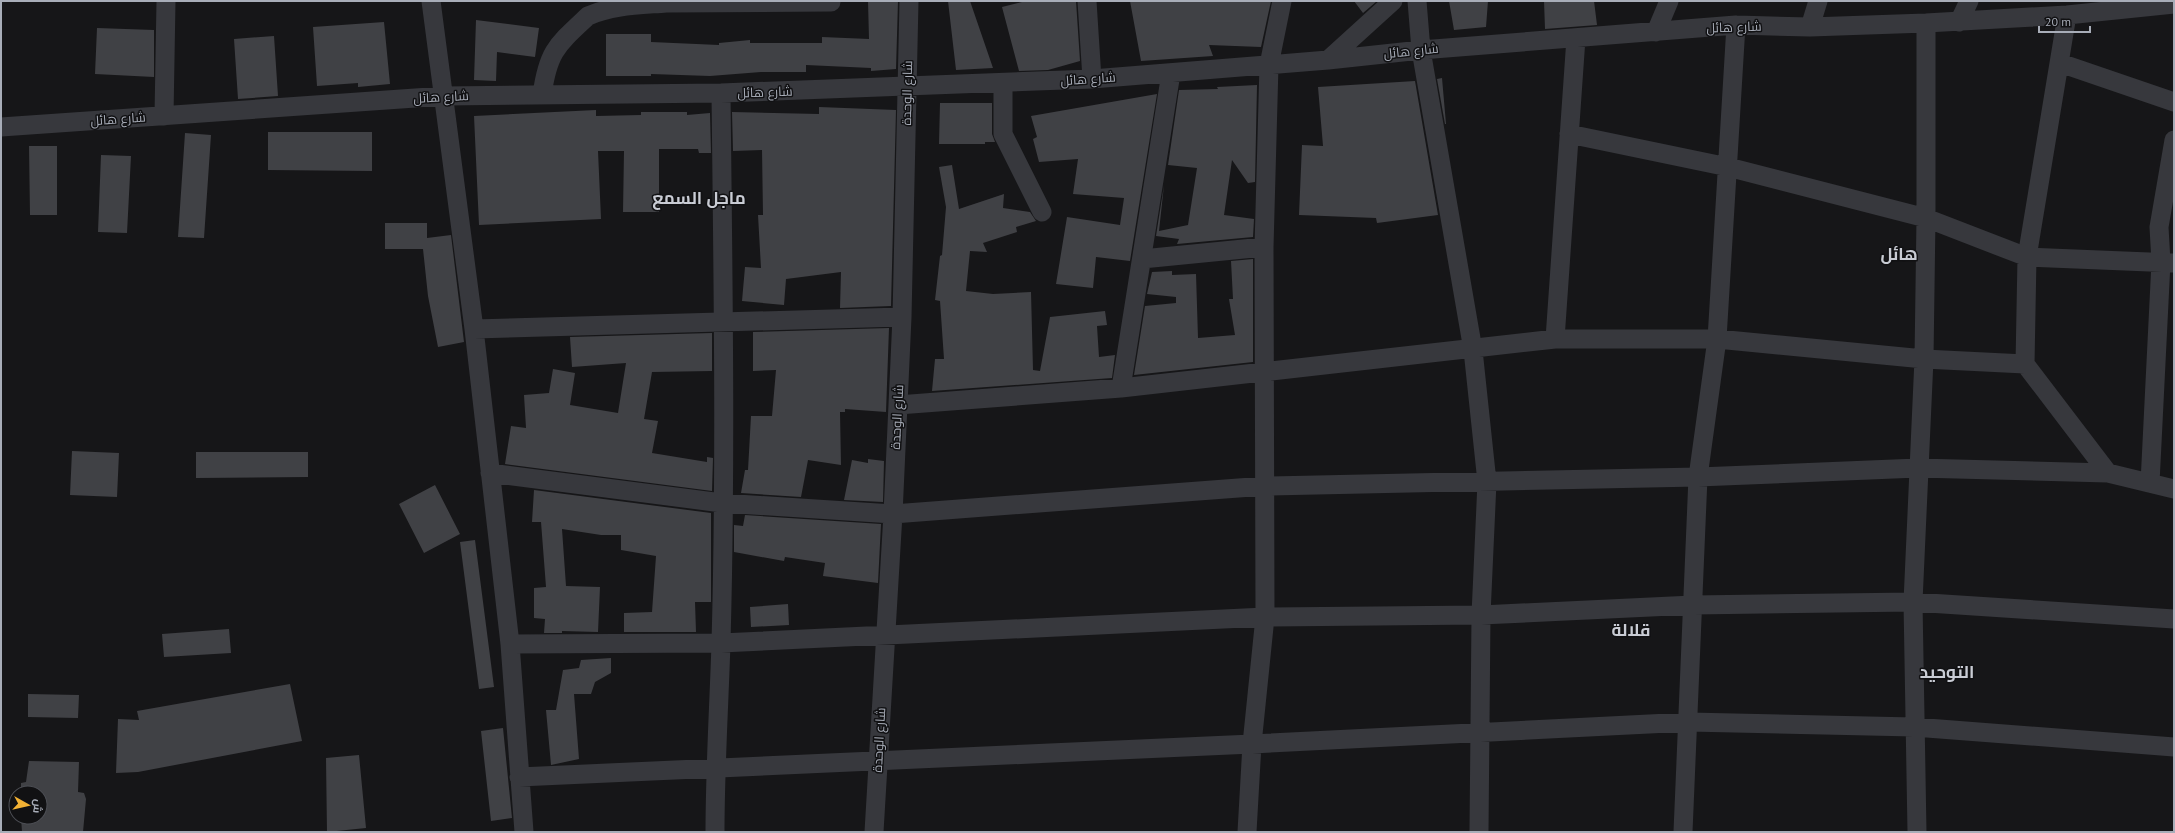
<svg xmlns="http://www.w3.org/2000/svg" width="2175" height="833" font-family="'PT Sans',Cairo,sans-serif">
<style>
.building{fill:#404145}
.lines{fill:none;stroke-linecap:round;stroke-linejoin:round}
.minor{stroke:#37383d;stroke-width:19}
.labels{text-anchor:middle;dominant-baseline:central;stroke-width:3;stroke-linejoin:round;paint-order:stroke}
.street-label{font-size:13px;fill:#a8adb8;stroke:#111113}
.district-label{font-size:17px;font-weight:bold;fill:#c9ccd4;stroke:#111113}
</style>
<rect width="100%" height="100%" fill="#161618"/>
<path class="building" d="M 868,1 L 898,1 L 896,69 L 871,71 L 871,68 L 806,65 L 806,72 L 761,72 L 710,76 L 651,74 L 651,76 L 606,76 L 606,34 L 651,34 L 651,42 L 719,45 L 719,43 L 750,40 L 750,43 L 822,43 L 822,37 L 869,39 Z
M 948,1 L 970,1 L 993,68 L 956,70 Z
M 1026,1 L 1076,1 L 1080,61 L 1048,70 L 1019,71 L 1002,7 Z
M 1130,1 L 1271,1 L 1261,47 L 1209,45 L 1213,56 L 1141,61 Z
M 1354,1 L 1377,1 L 1363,13 Z
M 1449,1 L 1488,1 L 1486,27 L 1454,30 Z
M 1544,1 L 1594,1 L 1597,25 L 1545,29 Z
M 476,20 L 539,28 L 535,57 L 497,52 L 496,81 L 474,80 Z
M 384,22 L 390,84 L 358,87 L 358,83 L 317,86 L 313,27 Z
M 97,28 L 154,30 L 154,77 L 95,74 Z
M 274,36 L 278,96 L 238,99 L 234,39 Z
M 1442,78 L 1446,124 L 1445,124 L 1437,79 Z
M 1415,81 L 1438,215 L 1377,223 L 1376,218 L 1299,215 L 1302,145 L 1323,146 L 1318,87 Z
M 1257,85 L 1255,182 L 1248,183 L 1232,160 L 1224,215 L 1254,219 L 1253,237 L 1177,244 L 1179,239 L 1156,236 L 1164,185 L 1159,231 L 1188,225 L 1197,168 L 1168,165 L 1179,90 L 1218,89 L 1217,87 Z
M 1157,94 L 1130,261 L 1096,257 L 1093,288 L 1056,284 L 1067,217 L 1120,225 L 1124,198 L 1073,194 L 1078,159 L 1039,162 L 1033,139 L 1037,137 L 1031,116 Z
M 940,103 L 992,103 L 992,134 L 995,142 L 985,142 L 985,144 L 939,144 Z
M 819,107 L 896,110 L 891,306 L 840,308 L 841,272 L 786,279 L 784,305 L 742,301 L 745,267 L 761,268 L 758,215 L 763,215 L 762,150 L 733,151 L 732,112 L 819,114 Z
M 596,110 L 596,116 L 641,115 L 641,112 L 687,112 L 687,115 L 710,113 L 711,153 L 699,153 L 698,149 L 659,149 L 659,212 L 623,212 L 624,151 L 598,151 L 601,219 L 479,225 L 474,116 Z
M 268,132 L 372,132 L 372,171 L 268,170 Z
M 185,133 L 211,135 L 204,238 L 178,237 Z
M 29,146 L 57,146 L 57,215 L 30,215 Z
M 101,155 L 131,156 L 127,233 L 98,232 Z
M 952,165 L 959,209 L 1004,194 L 1003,208 L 1030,212 L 1036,221 L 1016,227 L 1017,232 L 983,243 L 987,252 L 970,251 L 966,291 L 993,294 L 1031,292 L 1033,370 L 1040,371 L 1050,317 L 1105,311 L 1107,325 L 1097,326 L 1099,357 L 1115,355 L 1112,378 L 932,391 L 935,359 L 944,359 L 940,301 L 935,300 L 940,256 L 942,255 L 946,207 L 939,167 Z
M 385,223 L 427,223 L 427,238 L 451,235 L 464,342 L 438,347 L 428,296 L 423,249 L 385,249 Z
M 1253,259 L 1253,362 L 1134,375 L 1145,306 L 1176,303 L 1176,297 L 1147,294 L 1152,272 L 1172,271 L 1172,275 L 1196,274 L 1198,338 L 1235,335 L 1229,299 L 1233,299 L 1231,261 Z
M 889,328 L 886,412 L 845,409 L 845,412 L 840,412 L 841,465 L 808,460 L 801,497 L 741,493 L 745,470 L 748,470 L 751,416 L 772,416 L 776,370 L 753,371 L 753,332 Z
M 712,333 L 712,371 L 652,372 L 644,419 L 658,421 L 652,453 L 707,462 L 707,457 L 713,458 L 712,491 L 505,464 L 511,426 L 526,428 L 524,395 L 549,393 L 553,369 L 575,373 L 570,405 L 618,413 L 626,363 L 572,367 L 570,337 Z
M 72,451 L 119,453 L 117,497 L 70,495 Z
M 196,452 L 308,452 L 308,477 L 196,478 Z
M 868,459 L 884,461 L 883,502 L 844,500 L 852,460 L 868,463 Z
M 435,485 L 460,534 L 424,553 L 399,504 Z
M 534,490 L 711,513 L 711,602 L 695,602 L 696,632 L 624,632 L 624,613 L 652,612 L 656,556 L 621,550 L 621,535 L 601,535 L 562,529 L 566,586 L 600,587 L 598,632 L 562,631 L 562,633 L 544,633 L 545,619 L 534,618 L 534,588 L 546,587 L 541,522 L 532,522 Z
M 745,515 L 881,524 L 878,583 L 823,576 L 825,563 L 785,557 L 784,561 L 734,552 L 734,525 L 743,526 Z
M 475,540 L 494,687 L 479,689 L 460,542 Z
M 788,604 L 789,625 L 751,627 L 750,607 Z
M 229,629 L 231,653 L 164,657 L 162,634 Z
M 611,658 L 611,673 L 595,682 L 591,694 L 574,694 L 579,759 L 551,765 L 546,710 L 556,710 L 563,670 L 579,668 L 581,660 Z
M 290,684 L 302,741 L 138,772 L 116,773 L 118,719 L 139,720 L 137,711 Z
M 28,694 L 79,695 L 78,718 L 28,717 Z
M 503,728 L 512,818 L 491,821 L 481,731 Z
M 359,755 L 366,828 L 327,832 L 326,758 Z
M 29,761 L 79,762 L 78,792 L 84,793 L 86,799 L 83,832 L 22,832 L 21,817 L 40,817 L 40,793 L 21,793 L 21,783 L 26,782 Z"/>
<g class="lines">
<path class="minor" d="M 431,1 L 474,329 L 510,644 L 524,832
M 1087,1 L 1092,79
M 1417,1 L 1421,50 L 1473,350 L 1487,482 L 1481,615 L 1479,832
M 2067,15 L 2027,257 L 2025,364 L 2108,473
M 1959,22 L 1969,1
M 1810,27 L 1818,1
M 1656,32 L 1669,1
M 1328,60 L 1393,1
M 2060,63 L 2174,102
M 1003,84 L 1003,134 L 1042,212
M 542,95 C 548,51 557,45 588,16 C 612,5 641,5 666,3 L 831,2
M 164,116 L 166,1
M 1,127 L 444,96 L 721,93 L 1092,79 L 1328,60 L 1421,50 L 1736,25 L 1810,27 L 1926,23 L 2067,15 L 2174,4
M 1569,134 L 1728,167 L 1926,218 L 2027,257 L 2174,263
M 1142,259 L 1264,247
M 474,329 L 902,317
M 1555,339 L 1576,38
M 1121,388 L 1171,73
M 898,405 L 1121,388 L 1555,339 L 1717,339 L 1924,359 L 2025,364
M 490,473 L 722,503 L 893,514 L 1265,486 L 1698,477 L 1918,468 L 2108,473 L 2174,489
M 2150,483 L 2161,262 L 2159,227 L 2174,140
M 510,644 L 721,643 L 1265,617 L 1481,615 L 1693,605 L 1913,602 L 2174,619
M 519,777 L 1252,744 L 1689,722 L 1914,727 L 2174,747
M 715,832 C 715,769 719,706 721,643 C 726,460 723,276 721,93
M 874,832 L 893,514 L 902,317 L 909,1
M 1247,832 L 1252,744 L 1265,617 L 1264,247 L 1269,65 L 1282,1
M 1683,832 L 1698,477 L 1717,339 L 1736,25
M 1917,832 L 1913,602 L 1924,359 L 1926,218 L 1926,23"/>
</g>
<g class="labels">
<g class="street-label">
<text transform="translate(1734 27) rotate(-2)">شارع هائل</text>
<text transform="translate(1411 51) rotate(-6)">شارع هائل</text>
<text transform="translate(1088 79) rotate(-4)">شارع هائل</text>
<text transform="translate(765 92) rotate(-2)">شارع هائل</text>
<text transform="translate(907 93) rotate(-89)">شارع الوحدة</text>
<text transform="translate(441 97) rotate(-3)">شارع هائل</text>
<text transform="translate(118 119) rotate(-4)">شارع هائل</text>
<text transform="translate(897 417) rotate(-87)">شارع الوحدة</text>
<text transform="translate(879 740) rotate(-87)">شارع الوحدة</text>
</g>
<g class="district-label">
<text x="699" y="198">ماجل السمع</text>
<text x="1899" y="254">هائل</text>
<text x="1631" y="630">قلالة</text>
<text x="1947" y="672">التوحيد</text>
</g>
</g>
<rect width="2175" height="833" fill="none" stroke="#a8adb8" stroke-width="4"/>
<g transform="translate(28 805) rotate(98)"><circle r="19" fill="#111113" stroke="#4d4f55"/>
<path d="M0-3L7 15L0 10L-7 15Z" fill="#f2b134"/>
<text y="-6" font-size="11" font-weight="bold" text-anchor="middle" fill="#a8adb8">ش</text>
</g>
<path d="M2039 26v6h51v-6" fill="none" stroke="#a8adb8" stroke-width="2"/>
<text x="2045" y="26" font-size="12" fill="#a8adb8" stroke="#111113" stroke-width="3" paint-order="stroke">20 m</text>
</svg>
